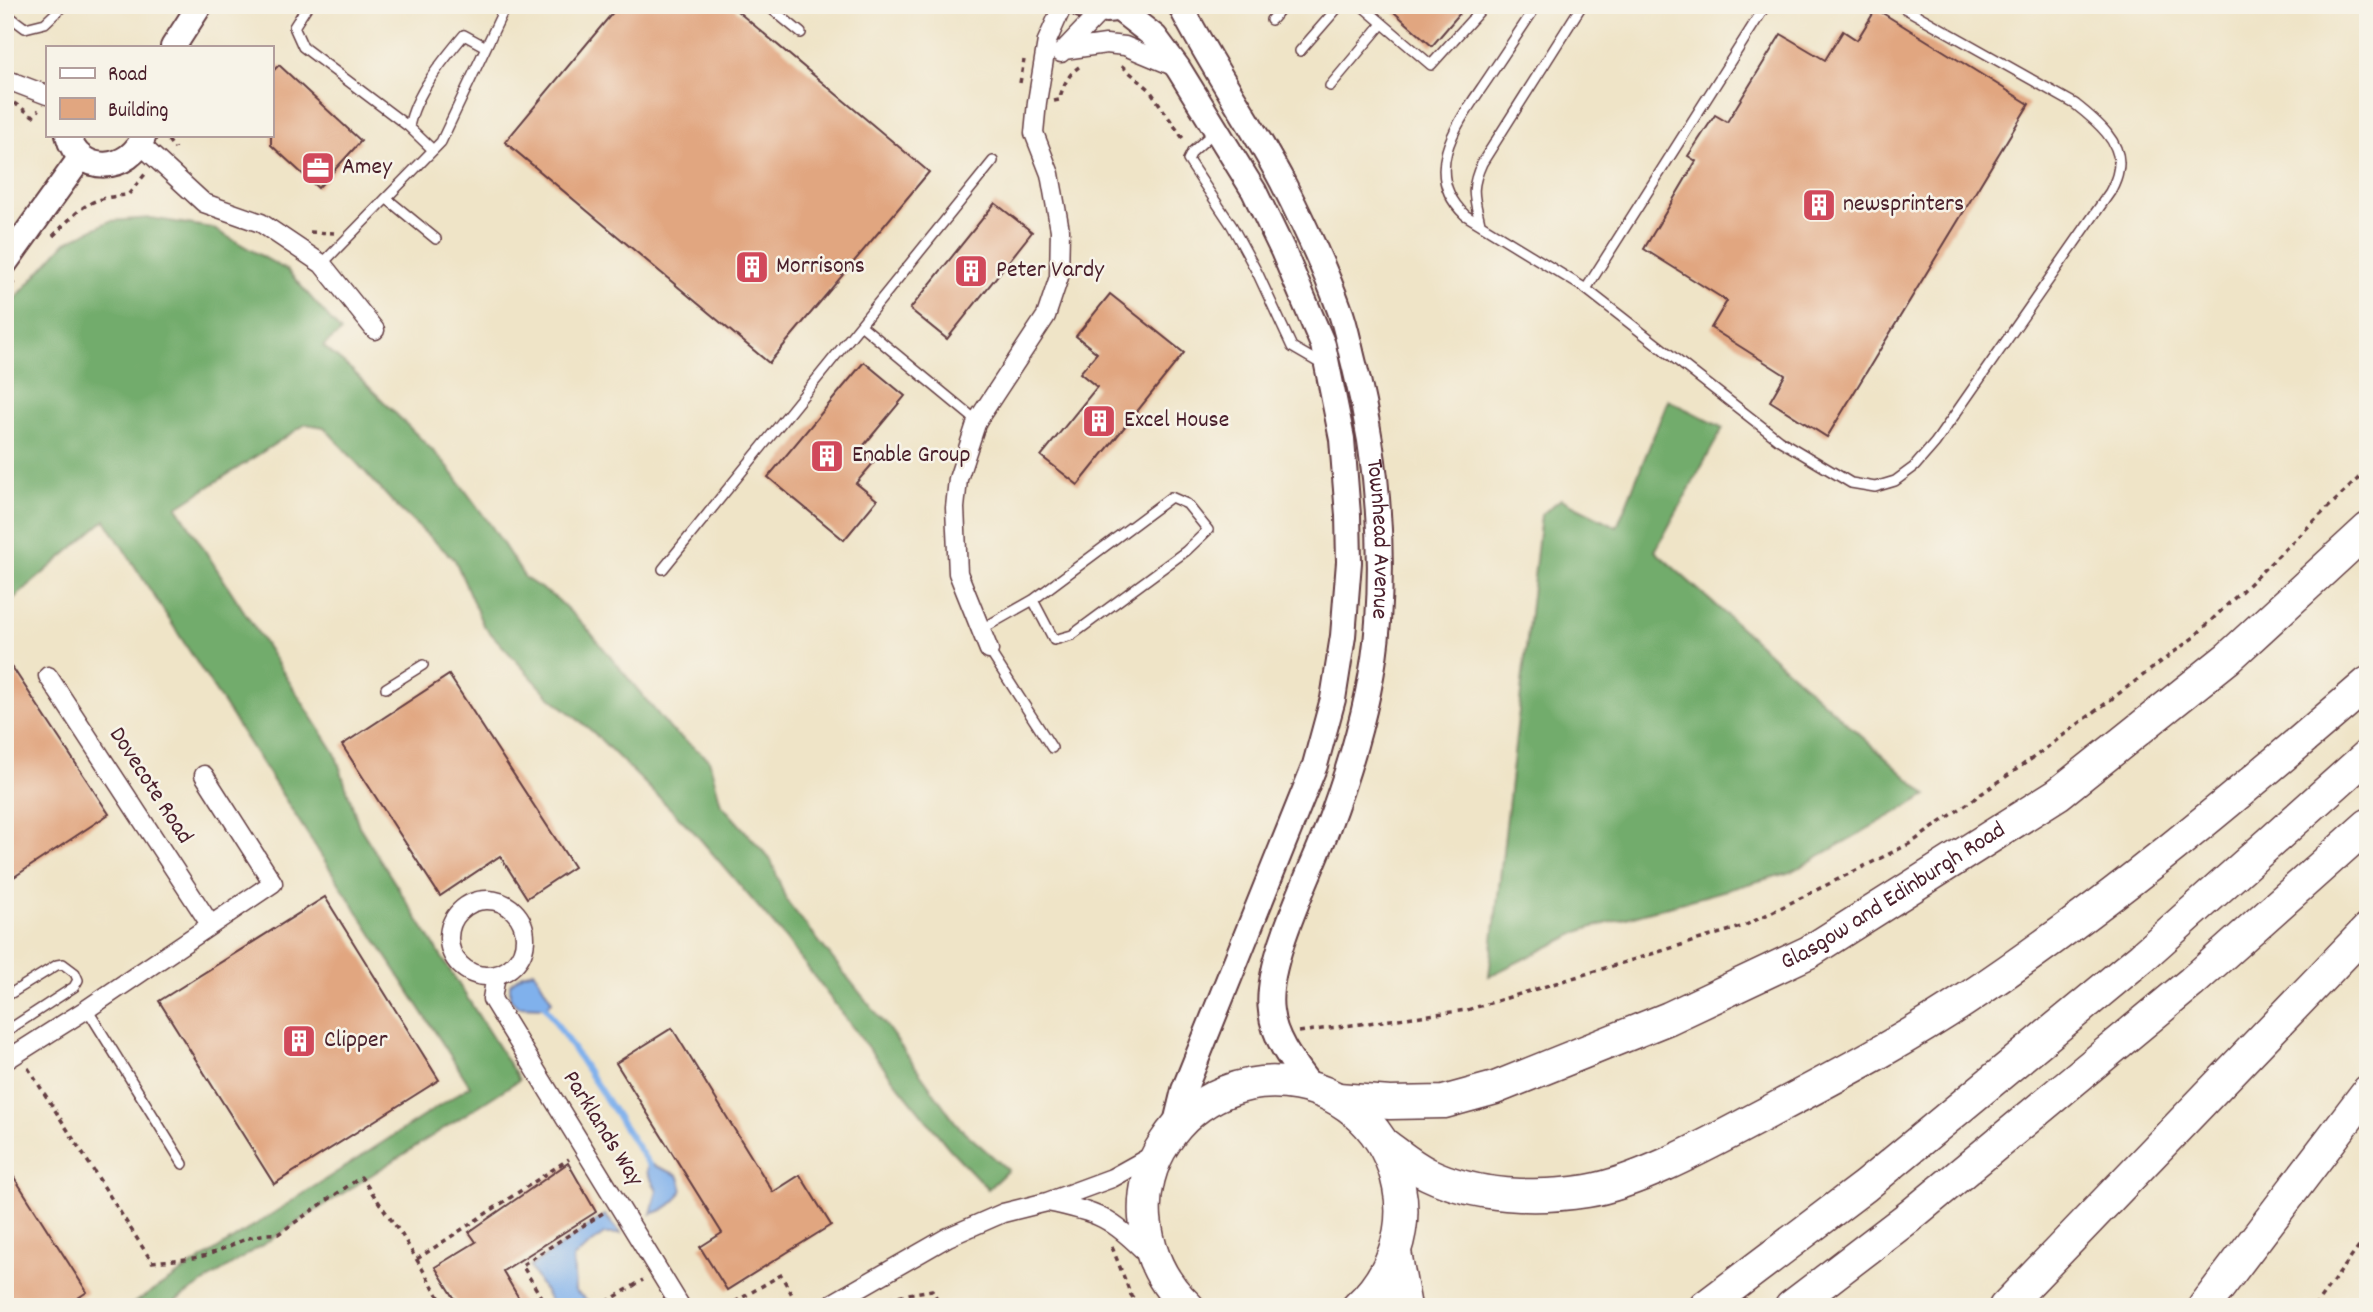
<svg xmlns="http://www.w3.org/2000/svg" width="2373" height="1312" font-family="Dekko,sans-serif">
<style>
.forest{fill:#72ac6c;stroke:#5e664c;stroke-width:2}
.water{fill:#80b1ec;stroke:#65688c;stroke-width:2}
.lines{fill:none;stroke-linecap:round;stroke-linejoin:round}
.stream{stroke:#80b1ec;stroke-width:6}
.building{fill:#e1a680}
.lane-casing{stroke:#633d42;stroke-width:12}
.street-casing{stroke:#633d42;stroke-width:21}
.secondary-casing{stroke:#633d42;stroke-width:28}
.highway-casing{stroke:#633d42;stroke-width:35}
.path{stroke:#633d42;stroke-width:3.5;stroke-dasharray:5 5;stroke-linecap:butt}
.lane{stroke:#fff;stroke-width:9}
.street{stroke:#fff;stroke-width:18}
.secondary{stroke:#fff;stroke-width:24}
.highway{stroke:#fff;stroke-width:32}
.labels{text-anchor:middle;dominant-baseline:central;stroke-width:5;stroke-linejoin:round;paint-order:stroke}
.poi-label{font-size:24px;fill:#4a1f2b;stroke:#f7f3e8;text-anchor:start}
.street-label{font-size:24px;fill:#4a1f2b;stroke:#f7f3e8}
</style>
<rect width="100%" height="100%" fill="#f7f3e8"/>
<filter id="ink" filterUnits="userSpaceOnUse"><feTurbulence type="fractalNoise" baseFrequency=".0143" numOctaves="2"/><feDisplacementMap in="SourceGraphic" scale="14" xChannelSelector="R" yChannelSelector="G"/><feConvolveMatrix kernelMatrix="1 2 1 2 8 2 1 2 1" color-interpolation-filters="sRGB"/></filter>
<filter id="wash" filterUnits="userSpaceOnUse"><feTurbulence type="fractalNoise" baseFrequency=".00686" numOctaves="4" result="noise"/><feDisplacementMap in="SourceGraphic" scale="28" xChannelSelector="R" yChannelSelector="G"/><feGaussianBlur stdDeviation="1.57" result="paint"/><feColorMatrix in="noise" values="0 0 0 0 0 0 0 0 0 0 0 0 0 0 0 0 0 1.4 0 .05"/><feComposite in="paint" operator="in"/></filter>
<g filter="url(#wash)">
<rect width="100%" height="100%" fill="#efe4c7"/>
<path class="forest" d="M 151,218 L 212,228 L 288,271 L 341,332 L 323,346 L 353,371 L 445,463 L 492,527 L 525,578 L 557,599 L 585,626 L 671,730 L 709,759 L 721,804 L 771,860 L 786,900 L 887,1027 L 958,1126 L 1008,1170 L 988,1189 L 949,1148 L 872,1053 L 785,938 L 695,833 L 593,732 L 548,695 L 483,625 L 455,560 L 397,507 L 324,427 L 306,424 L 177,507 L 335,753 L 359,826 L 519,1080 L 166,1307 L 128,1307 L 470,1086 L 105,520 L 5,606 L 5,310 L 66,242 L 110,221 Z
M 1668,400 L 1723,428 L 1655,551 L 1927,795 L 1791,872 L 1583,930 L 1489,976 L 1541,515 L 1561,499 L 1617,527 Z"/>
<path class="water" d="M 534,971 L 552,1001 L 545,1007 L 517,1006 L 510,998 L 510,984 L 522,974 Z
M 648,1163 L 678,1175 C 679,1177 682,1186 682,1187 C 681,1201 663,1211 651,1214 L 657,1190 L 647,1172 Z
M 605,1215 L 621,1234 L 604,1234 L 573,1258 L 575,1291 L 596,1307 L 554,1307 L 530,1267 Z"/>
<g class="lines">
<path class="stream" d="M 541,1000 L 652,1169"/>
</g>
<g id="blocks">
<path class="building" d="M 619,5 L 730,5 L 929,172 L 769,363 L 505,142 Z
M 1386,5 L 1467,5 L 1432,46 Z
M 1876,9 L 2029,104 L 1827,437 L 1770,401 L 1785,375 L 1711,328 L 1727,301 L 1644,249 L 1696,161 L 1688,156 L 1715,115 L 1727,122 L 1781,34 L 1825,60 L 1843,31 L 1857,40 Z
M 279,65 L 361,141 L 318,188 L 271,145 L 271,73 Z
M 995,203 L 1032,232 L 947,339 L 910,309 Z
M 1110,294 L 1184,353 L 1078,485 L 1041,456 L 1097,387 L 1080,373 L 1097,353 L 1076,336 Z
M 864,362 L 905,396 L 860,450 L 874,462 L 856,483 L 877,500 L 844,540 L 768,477 Z
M 5,656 L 109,814 L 5,883 Z
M 449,675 L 574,867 L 527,898 L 500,856 L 440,896 L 342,745 Z
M 325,897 L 439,1080 L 274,1184 L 159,1001 Z
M 672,1028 L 773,1192 L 800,1175 L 831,1225 L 727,1290 L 700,1247 L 722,1233 L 616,1063 Z
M 5,1163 L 87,1292 L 64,1307 L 5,1307 Z
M 568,1163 L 596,1212 L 503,1271 L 524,1307 L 460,1307 L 435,1267 L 476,1242 L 469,1232 Z"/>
</g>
</g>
<g filter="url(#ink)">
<use href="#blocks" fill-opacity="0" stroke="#633d42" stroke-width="2"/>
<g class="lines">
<g class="lane-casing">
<path id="lane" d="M 308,5 L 294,27 L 303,47 L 409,127
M 767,5 L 801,33
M 1361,5 L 1431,65 L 1485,5
M 1537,5 C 1521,29 1505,53 1489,77 C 1461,119 1418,170 1465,215 L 1586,289 L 1779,440 L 1851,483 L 1875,487 L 1895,481 L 1914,467 L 1935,443 L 2110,192 C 2113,186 2117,179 2118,171 C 2125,143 2094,119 2075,104 L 1899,5
M 5,13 L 25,28 L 45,23 L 64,5
M 1271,20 L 1284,5
M 1300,51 L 1340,5
M 1330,86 L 1382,24
M 1215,131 L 1192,152 L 1188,160 L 1232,226 L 1258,274 L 1292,347 L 1323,365
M 433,150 L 409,127 C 415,94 443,60 464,35 L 486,47
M 386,198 L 436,239
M 1480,223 C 1474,196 1470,189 1482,163 L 1582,5
M 322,264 L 441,142 L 506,5
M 1586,289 L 1766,5
M 862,326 L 977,421
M 663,569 L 993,161
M 980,630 L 1033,600 L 1171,497 L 1187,504 L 1208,530 L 1186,551 L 1072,635 L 1054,640 L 1033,600
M 989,650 L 1052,748
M 386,688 L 423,665
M 5,997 L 57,965 L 63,964 L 75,973 L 78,980 L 74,987 L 5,1032
M 87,1009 L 183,1164"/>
</g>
<g class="street-casing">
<path id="street" d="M 1064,50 L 1106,44 L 1125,46 L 1178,68
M 1061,53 L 1101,11
M 5,79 L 47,95
M 140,144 L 204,203 L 261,223 L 322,264 L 375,330
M 989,650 L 958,573 L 955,508 L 958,479 L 977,421 L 1046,316 L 1059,277 L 1060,230 L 1050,174 L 1034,133 L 1037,102 L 1047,41 L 1063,5
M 48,676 L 210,924
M449 938a38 38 0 1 1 76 0a38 38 0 1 1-76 0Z
M 496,975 L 492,999 L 681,1307
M 5,1061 L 87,1009 L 273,883 L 204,775
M 1047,1202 C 1098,1212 1112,1218 1149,1256
M 826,1307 L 948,1237 L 1003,1213 L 1047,1202 L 1112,1178 L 1155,1154"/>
</g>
<g class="secondary-casing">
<g id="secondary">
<path d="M 1081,5 C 1098,11 1112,12 1129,5"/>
<path id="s1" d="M 1180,5 C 1211,66 1250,121 1282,181 C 1303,222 1323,264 1339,308 C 1346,325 1349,345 1354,364 C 1376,449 1384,534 1378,622 C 1373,693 1352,763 1327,829 C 1310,875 1264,964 1271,1011 C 1274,1040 1294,1064 1311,1087"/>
<path d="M 1119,9 L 1155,37 L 1178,68 L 1254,191 L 1283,251 L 1323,345 L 1342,439 L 1348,515 L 1349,562 L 1343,636 L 1333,699 L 1315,765 L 1184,1090 L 1175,1127"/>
<path d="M 173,47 L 200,5"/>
<path d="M 68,135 C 78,176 131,173 144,135"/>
<path d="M 5,263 L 81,157"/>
</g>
</g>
<g class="highway-casing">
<g id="highway">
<path id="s2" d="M 1338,1099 L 1390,1103 L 1444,1102 L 1495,1088 L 1669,1018 L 1809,952 L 2058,794 L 2228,658 L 2368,529"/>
<path d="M 1385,1145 C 1399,1155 1413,1167 1428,1174 C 1476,1197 1536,1199 1587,1191 C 1642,1182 1717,1139 1767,1113 C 1835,1077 1904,1041 1968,998 C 2109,904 2240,794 2368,683"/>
<path d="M 1395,1252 L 1405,1307"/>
<path d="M 1188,1307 C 1162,1283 1148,1253 1145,1218 C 1143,1192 1150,1164 1165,1142 C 1229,1045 1376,1071 1399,1187 C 1408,1231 1391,1277 1358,1307"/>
<path d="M 1705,1307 L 1865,1186 L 2142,957 L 2368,755"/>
<path d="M 1791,1307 L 1910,1216 L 2192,982 L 2368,825"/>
<path d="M 2005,1307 L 2368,929"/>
<path d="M 2204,1307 L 2368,1091"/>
</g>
</g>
<path class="path" d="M 1122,66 L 1149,89 L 1184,140
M 1020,83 L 1024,60
M 1054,101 L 1059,100 C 1063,87 1067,75 1079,67
M 14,103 L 33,116 L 39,110
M 168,140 L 175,149
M 310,232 L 334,233
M 53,236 C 81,208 86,198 128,195 L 146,173
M 5,294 L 14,282
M 1299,1032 L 1467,1010 L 1744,926 L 1911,843 L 2037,755 L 2194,637 L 2368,469
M 28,1068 L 152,1262 C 169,1260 187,1260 203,1256 C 229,1249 249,1232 278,1234 L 361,1177 L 402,1235 L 445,1307
M 1112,1247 L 1131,1295 L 1140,1307
M 417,1259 L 569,1159
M 879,1299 L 932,1290 L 942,1307
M 547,1307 L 522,1265 L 603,1213
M 598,1307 L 643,1280
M 726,1307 L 781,1275 L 799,1307
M 2314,1307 L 2368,1235"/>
<use href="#lane" class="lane"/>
<use href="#street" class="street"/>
<use href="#secondary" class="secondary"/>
<use href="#highway" class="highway"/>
</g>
</g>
<defs>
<g id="office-square" transform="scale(1.75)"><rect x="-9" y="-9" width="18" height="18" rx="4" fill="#d1495b" stroke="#f7f3e8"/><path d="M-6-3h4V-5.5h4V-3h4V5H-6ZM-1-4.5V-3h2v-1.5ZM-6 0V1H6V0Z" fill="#fff"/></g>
<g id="building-square" transform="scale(1.75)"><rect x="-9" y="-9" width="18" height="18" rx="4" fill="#d1495b" stroke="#f7f3e8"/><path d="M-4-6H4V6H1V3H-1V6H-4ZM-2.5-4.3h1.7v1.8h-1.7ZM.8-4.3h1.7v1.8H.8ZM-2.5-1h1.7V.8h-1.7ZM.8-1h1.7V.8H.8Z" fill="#fff"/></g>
</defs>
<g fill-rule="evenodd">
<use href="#office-square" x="318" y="168"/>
<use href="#building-square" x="1819" y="205"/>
<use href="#building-square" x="752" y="267"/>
<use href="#building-square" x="971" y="271"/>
<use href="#building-square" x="1099" y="421"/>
<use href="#building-square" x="827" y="456"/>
<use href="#building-square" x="299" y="1041"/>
</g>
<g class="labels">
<g class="poi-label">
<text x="342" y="168">Amey</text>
<text x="1843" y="205">newsprinters</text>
<text x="776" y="267">Morrisons</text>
<text x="996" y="271">Peter Vardy</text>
<text x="1124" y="421">Excel House</text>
<text x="852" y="456">Enable Group</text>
<text x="324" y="1041">Clipper</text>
</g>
<g class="street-label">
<text stroke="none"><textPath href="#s1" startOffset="578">Townhead Avenue</textPath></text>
<text transform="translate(150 786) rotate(57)">Dovecote Road</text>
<text stroke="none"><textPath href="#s2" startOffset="602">Glasgow and Edinburgh Road</textPath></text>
<text transform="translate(602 1129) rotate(58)">Parklands Way</text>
</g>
</g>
<rect width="2373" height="1312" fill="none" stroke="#f7f3e8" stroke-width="28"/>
<rect x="46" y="46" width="228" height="91" fill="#f7f3e8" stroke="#b29e9c" stroke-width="2"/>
<rect x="60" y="68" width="35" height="10" fill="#ffffff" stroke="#b29e9c" stroke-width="2"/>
<text x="108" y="80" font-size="21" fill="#4a1f2b">Road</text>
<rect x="60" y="98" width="35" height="21" fill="#e1a680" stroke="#b29e9c" stroke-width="2"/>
<text x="108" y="116" font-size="21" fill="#4a1f2b">Building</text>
</svg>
